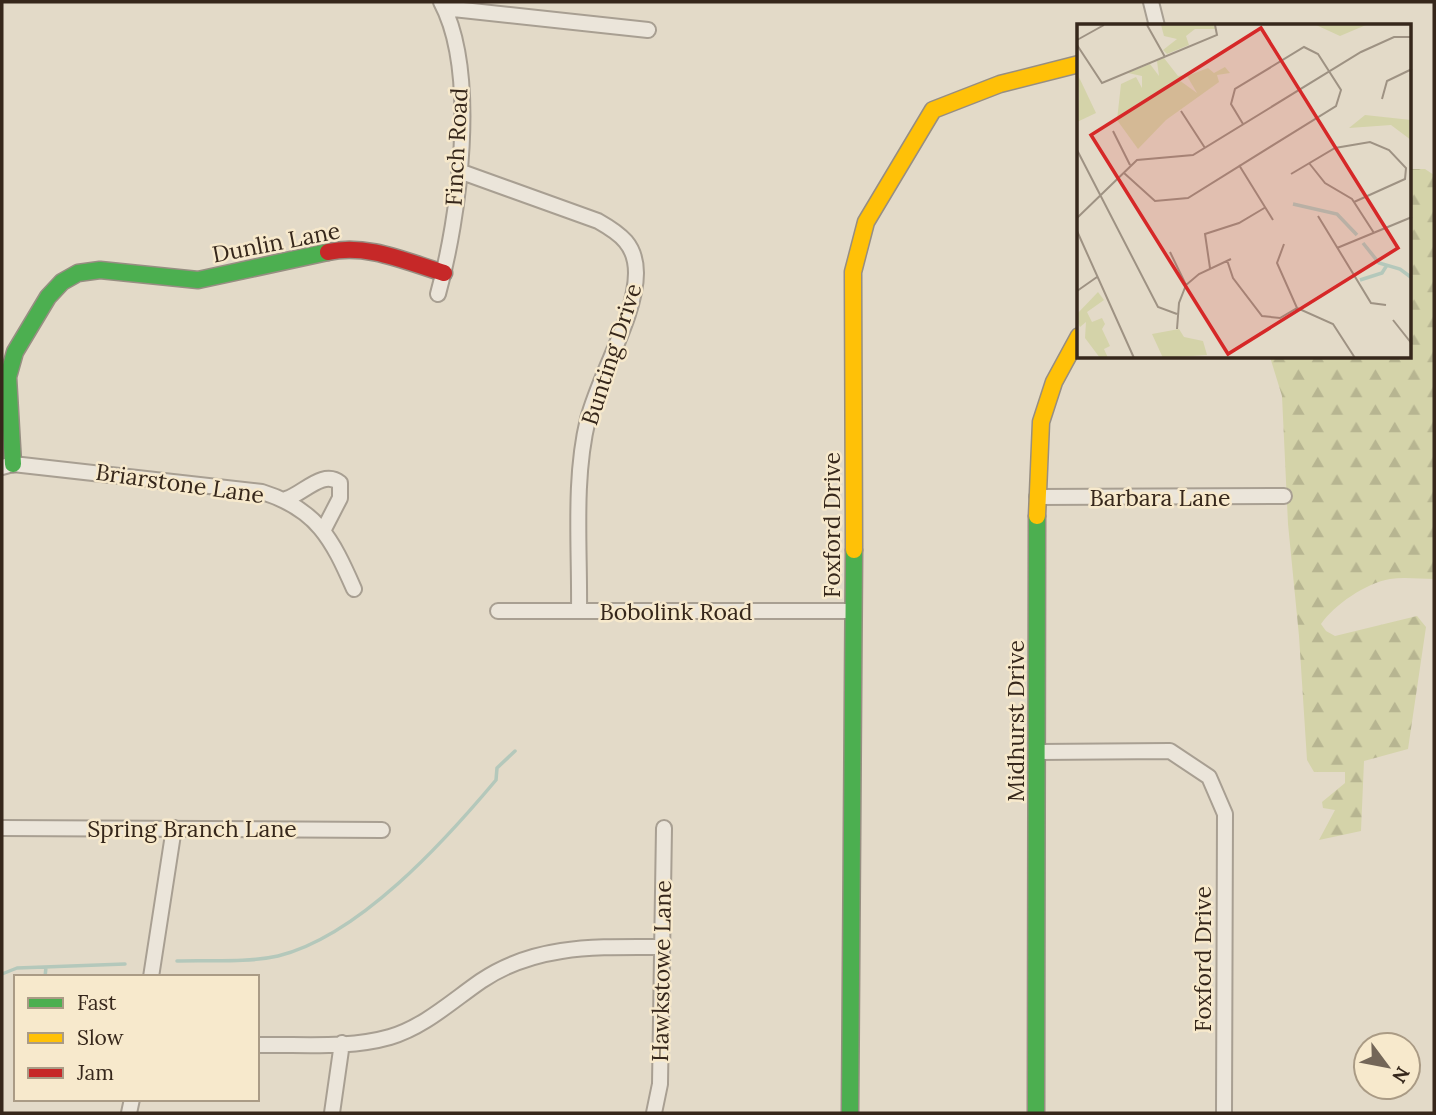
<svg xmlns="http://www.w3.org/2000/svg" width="1436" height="1115" font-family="Lora,serif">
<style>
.forest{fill:url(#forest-firs)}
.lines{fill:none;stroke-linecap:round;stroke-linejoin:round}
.stream{stroke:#b4c8bb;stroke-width:3.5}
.street-casing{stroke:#a89f92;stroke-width:18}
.fast-casing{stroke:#978e82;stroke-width:19}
.slow-casing{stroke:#978e82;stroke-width:19}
.jam-casing{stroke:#978e82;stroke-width:19}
.street{stroke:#ebe5da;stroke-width:14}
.fast{stroke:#4caf50;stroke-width:16}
.slow{stroke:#ffc107;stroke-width:16}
.jam{stroke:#c62828;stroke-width:16}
.labels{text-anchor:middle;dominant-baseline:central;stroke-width:5;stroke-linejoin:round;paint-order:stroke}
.street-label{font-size:23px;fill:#36271b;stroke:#f7e9cc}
.inset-river{fill:none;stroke:#b4c8bb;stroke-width:3.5}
.inset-road{fill:none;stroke:#9e9283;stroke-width:2}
.view{fill:#d62828;fill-opacity:0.15;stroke:#d62828;stroke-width:3.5}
.inset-edge{fill:none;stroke:#36271b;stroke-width:3.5}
</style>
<defs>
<pattern id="forest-firs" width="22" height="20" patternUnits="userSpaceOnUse" patternTransform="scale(1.75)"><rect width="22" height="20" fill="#d4d3a9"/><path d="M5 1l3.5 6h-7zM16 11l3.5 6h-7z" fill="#b7b591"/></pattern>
</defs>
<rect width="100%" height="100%" fill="#e3dac8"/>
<path class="forest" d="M 1410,169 L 1425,169 L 1434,175 L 1434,579 C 1420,579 1404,577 1390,579 C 1366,583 1334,605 1321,624 L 1326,631 L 1335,636 L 1417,616 L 1426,627 L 1408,749 L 1364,761 L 1361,831 L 1319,840 L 1335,810 L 1323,808 L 1322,802 L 1345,783 L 1345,772 L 1314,772 L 1307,760 L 1299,636 L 1288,524 L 1282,396 L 1270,357 L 1410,357 Z"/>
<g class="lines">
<path class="stream" d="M 177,961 C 209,960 247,963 278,956 C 359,936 444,842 496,780 L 497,768 L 515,751
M 2,974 L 17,968 L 125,964
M 45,977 L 46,967"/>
<g class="street-casing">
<path id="street" d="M 1151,2 L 1157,26
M 444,8 L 648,30
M 459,171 L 598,221 C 621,234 636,245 636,273 C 636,316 599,375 588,419 C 573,480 580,549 579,611
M 438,294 C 459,218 479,73 441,2
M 2,467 L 13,464 L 262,492 C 317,509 332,539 354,589
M 1037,497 L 1284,496
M 286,499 C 303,494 323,469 340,483 L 340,498 L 324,529
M 498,611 L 854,611
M 1038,752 L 1170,751 L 1209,777 L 1225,814 L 1224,1113
M 2,828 L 382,830
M 151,977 L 174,828
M 257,1045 C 301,1044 348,1049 390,1037 C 424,1027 452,1001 481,981 C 536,944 597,947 661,947
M 129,1113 L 132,1099
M 332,1113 L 342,1043
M 654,1113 L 660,1084 L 664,828"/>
</g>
<g class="fast-casing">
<path id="fast" d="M 13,464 L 8,377 L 15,352 L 48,297 L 62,282 L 78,273 L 100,270 L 198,280 L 328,252
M 850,1113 L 854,550
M 1036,1113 L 1037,516"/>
</g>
<g class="slow-casing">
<path id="slow" d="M 1037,516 L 1041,422 L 1054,382 L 1079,336
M 854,550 L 853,272 L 866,222 L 933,110 L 1000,84 L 1079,64"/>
</g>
<g class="jam-casing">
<path id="jam" d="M 328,252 C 367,243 407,262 444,273"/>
</g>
<use href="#street" class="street"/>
<use href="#fast" class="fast"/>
<use href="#slow" class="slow"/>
<use href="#jam" class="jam"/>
</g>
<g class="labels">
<g class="street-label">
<text transform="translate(456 147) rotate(-87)">Finch Road</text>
<text transform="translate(276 242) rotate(-11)">Dunlin Lane</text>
<text transform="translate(611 354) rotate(-72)">Bunting Drive</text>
<text transform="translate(180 483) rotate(8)">Briarstone Lane</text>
<text x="1160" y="497">Barbara Lane</text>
<text transform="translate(831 525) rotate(-90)">Foxford Drive</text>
<text x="676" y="611">Bobolink Road</text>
<text transform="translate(1015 721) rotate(-90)">Midhurst Drive</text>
<text x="192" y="828">Spring Branch Lane</text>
<text transform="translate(1202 959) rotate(-90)">Foxford Drive</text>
<text transform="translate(661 971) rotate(-89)">Hawkstowe Lane</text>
</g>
</g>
<g transform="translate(1077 24)">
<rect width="334" height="334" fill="#e3dac8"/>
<path d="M 84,1 L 136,1 L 139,5 L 118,5 L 109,12 L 112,21 L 90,30 L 86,26 L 100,15 L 87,12 ZM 239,1 L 289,1 L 263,12 ZM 87,34 L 101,52 L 113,50 L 86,62 L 102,56 L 120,69 L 110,52 L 131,44 L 137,49 L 148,43 L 153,49 L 140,51 L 142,58 L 89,96 L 61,125 L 40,96 L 44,60 L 59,53 L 65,64 L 65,52 L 51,49 L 73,40 L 82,52 L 80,37 ZM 0,49 L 19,89 L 0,98 L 2,72 ZM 288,91 L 334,96 L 334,116 L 314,101 L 272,104 ZM 21,268 L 27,276 L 10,288 L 15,298 L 25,294 L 28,300 L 25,305 L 33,322 L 27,325 L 31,334 L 23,334 L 8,314 L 9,298 L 3,303 L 0,297 L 0,290 ZM 102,305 L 107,313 L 126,317 L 130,331 L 86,334 L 75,310 Z" fill="#d4d3a9"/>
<path class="inset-river" d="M 216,180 L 260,190 L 280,211M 286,219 L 302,239 L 323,245 L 335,254M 283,256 L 305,249 L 310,241"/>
<path class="inset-road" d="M 70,1 L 88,33M 0,16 L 27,1M 0,21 L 25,59 L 140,11 L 138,1M 305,75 L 310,57 L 335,45M 104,87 L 128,124M 36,107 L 53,141M 0,126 L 81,283 L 100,290M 232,139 L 248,159 L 275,175 L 297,209M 162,141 L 196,196M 47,149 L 78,177 L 111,174 L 259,82 L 264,66 L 241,30 L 227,23 L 158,65 L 154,80 L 166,100M 214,150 L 258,124 L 293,118 L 312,126 L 329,144 L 328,155 L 277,178M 241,192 L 294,279 L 309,281M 0,194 L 60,136 L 116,131 L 284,28 L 317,13 L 335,13M 0,207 L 57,334M 207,220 L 200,239 L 220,284 L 256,300 L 278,334M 260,224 L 335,193M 93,228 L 109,261M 150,236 L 156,254 L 185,292 L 203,294 L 220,284M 133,244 L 128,210 L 162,199 L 189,183M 0,267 L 20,253M 316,296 L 335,320M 100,305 L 102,279 L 109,261 L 122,250 L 154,235"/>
<path class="view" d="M 184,4 L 321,224 L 151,330 L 14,111 Z"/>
<rect width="334" height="334" class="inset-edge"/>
</g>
<rect width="1436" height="1115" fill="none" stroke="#36271b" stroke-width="7"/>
<rect x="14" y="975" width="245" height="126" fill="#f7e9cc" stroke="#aa9b85" stroke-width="2"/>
<rect x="28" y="998" width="35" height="10" fill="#4caf50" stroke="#aa9b85" stroke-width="2"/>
<text x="77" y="1010" font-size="21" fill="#36271b">Fast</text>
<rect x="28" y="1033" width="35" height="10" fill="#ffc107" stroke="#aa9b85" stroke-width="2"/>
<text x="77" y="1045" font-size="21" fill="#36271b">Slow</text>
<rect x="28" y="1068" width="35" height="10" fill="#c62828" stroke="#aa9b85" stroke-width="2"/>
<text x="77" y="1080" font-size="21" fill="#36271b">Jam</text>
<g transform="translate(1387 1066) rotate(122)"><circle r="33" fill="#f7e9cc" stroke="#aa9b85" stroke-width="2"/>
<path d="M0-5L12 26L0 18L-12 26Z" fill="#736658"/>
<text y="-10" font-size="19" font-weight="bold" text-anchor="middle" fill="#36271b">N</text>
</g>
</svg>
